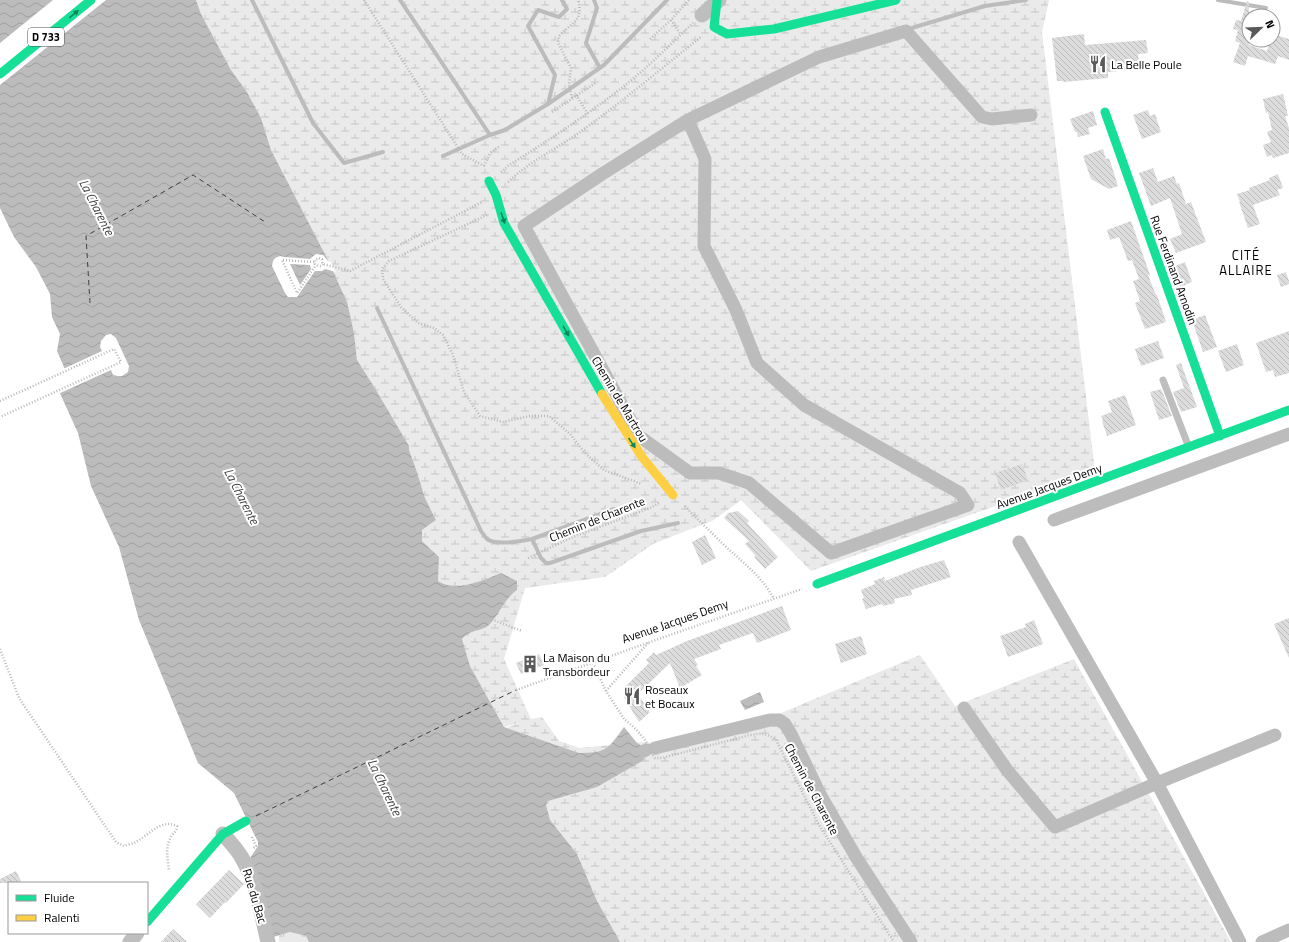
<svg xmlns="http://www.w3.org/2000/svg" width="1289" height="942" font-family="'Titillium Web',sans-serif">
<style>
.grass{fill:url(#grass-tufts)}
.wetland{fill:url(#wetland-marsh)}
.water{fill:url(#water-waves)}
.pier{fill:#fff;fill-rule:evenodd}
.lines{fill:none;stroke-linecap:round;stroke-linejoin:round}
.stream{stroke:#bcbcbc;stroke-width:4}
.canal{stroke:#bcbcbc;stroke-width:13}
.ferry{stroke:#404040;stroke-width:1;stroke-dasharray:5 4;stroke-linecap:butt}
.building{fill:url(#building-back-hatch)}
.path{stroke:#b8b8b8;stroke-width:2.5;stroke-dasharray:1 2;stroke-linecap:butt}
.lane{stroke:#bebebe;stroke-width:7}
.street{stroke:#bebebe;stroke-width:15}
.fast{stroke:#16e098;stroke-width:9}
.slow{stroke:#ffcf43;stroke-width:9}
.oneway{fill:#0d865b}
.labels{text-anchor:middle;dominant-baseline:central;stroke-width:4;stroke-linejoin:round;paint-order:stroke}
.shield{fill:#fff;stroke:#4c4c4c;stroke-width:1}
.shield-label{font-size:11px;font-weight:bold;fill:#000}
.poi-label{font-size:12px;fill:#000;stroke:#fff;text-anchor:start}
.street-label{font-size:12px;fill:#000;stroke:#fff}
.water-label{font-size:13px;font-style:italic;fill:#404040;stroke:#fff}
.neighbourhood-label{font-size:13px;letter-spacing:1px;fill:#000;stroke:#fff}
</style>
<defs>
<pattern id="grass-tufts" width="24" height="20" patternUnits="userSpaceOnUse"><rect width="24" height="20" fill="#eaeaea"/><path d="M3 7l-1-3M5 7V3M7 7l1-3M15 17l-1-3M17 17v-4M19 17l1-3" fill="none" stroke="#c7c7c7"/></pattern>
<pattern id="wetland-marsh" width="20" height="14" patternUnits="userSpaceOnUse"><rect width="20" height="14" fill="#eaeaea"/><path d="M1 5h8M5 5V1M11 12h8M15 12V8" fill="none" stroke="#c7c7c7"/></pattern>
<pattern id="water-waves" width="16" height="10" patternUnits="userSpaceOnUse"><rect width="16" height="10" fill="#bcbcbc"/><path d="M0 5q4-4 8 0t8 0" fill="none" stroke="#a0a0a0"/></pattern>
<pattern id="building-back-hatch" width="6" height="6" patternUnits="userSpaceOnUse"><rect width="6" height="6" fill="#dcdcdc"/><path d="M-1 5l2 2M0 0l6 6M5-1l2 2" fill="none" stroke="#bbb"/></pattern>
</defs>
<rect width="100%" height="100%" fill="#fff"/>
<path class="grass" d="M 290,932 L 306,936 L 309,942 L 279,942 L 279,935 Z"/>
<path class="wetland" d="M 196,0 L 1049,0 L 1042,32 L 1095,471 L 811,571 L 741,500 L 714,520 L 653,544 L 605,577 L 525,588 L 504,659 L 531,719 L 542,717 L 559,741 L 580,748 L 640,742 L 655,743 L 781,713 L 920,655 L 955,706 L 1074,659 L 1231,942 L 603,942 L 540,799 L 573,761 L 506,728 L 520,723 L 504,727 L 470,666 L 462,639 C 471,629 483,631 489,625 C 500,614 504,599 517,590 L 501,573 C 484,580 456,593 438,581 L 439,557 L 422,541 L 422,530 L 436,520 L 425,498 L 416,469 L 409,450 L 373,385 L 357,360 L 354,333 L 327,258 L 271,150 L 261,118 L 247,92 L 231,70 L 201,14 Z"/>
<path class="water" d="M 0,0 L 196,0 L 201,14 L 231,70 L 247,92 L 261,118 L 271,150 L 327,258 L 347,302 L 354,333 L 357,360 L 373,385 L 409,446 L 409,450 L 416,469 L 425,498 L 436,520 L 422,530 L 422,541 L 439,557 L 438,581 C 456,593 484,580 501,573 L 517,581 L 517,590 C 504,599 500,614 489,625 C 483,631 471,629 462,639 L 470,666 L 504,727 L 579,753 C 607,753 608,749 624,727 L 637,743 L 642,746 L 644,760 L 597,787 L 548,801 L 546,805 L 550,820 L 577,854 L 597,901 L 620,942 L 309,942 L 306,936 L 290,932 L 270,938 L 250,858 L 258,846 L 258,842 L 234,793 L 198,763 L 139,620 L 119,547 L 91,486 L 78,433 L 58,389 L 70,381 L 57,351 L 60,334 L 52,317 L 50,294 L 36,267 L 14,237 L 0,208 Z
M 760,692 L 764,702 L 745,710 L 740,701 Z"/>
<path class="pier" d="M 53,0 L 106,0 L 0,85 L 0,43 Z
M 316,254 L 323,255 L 328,261 L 331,262 L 336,272 L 325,269 L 322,271 L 315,271 L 297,297 L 288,297 L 285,293 L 272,266 L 273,261 L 275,258 L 280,256 L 285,257 L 310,259 ZM 290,264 L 310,265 L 311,269 L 300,285 Z
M 111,334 L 116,338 L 129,366 L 128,372 L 122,376 L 118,376 L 113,375 L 111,370 L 58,394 L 56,387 L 68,380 L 63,369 L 102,351 L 100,347 L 101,341 L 106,335 Z"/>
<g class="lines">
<path class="stream" d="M 252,0 L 313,123 L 344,163 L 383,152
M 400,0 L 490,135
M 594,0 L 597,8 L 586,43 L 600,68
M 1218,0 L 1266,8
M 906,31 L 915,27 L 985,6 L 1026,0
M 548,104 L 555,75 L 528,26 L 538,10 L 559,17 L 567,9 L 562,0
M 443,156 L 490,135 L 505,130 L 548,104 L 604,65 L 667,0
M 377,308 L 481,531 C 483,534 485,537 487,539 C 497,546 520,541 532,539 L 614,509
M 532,539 L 541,558 L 546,563 L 550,563 L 641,531 L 678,523"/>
<path class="canal" d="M 688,120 L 705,159 L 704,246 L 736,310 L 757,363 L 804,405 L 960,493 L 968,505 L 831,553 L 749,483 L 719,473 L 690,473 L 639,436 L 524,226 L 602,174 L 688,120 L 819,57 L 906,31 L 982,117 L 992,119 L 1031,115
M 1054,520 L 1289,434
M 1019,542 L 1157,783 L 1240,942
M 964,708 L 1007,770 L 1055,827 L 1157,783 L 1275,735
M 655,748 L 770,720 L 779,720 L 785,724 L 791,734 L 821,796 L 856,857 L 911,942
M 644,751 L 646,750
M 1262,942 L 1289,930"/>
<path class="ferry" d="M 90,303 L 86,236 L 193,175 L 265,222
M 256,816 L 516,690"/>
</g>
<path class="building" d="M 1247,1 L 1249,2 L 1249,45 L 1267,51 L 1270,40 L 1273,40 L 1273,34 L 1289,39 L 1289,60 L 1278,56 L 1275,64 L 1248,56 L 1245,66 L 1233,62 L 1240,43 L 1235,41 L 1238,30 L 1233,29 L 1236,20 L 1241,21 Z
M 1084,34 L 1085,45 L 1146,40 L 1148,53 L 1138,54 L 1140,69 L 1108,72 L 1108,78 L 1063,82 L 1063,81 L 1057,81 L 1052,38 Z
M 1283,94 L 1288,116 L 1285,116 L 1289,128 L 1289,153 L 1273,158 L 1272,155 L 1267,157 L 1263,145 L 1271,142 L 1267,132 L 1272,130 L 1268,112 L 1266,113 L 1263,99 Z
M 1148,110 L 1150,116 L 1155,114 L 1161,132 L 1142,139 L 1133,115 Z
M 1093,111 L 1097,125 L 1088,128 L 1090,134 L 1078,137 L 1077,132 L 1075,132 L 1070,119 Z
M 1103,149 L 1106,159 L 1109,158 L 1118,186 L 1109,189 L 1091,179 L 1083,156 Z
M 1153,168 L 1158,182 L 1174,176 L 1177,184 L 1179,183 L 1186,204 L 1191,202 L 1206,242 L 1176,253 L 1170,239 L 1182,234 L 1170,198 L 1151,206 L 1139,173 Z
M 1278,174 L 1283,188 L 1277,190 L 1280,195 L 1253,205 L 1260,224 L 1248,228 L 1239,202 L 1240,202 L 1237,194 L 1250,190 L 1249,188 L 1270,180 L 1269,178 Z
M 1131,221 L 1150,275 L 1148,275 L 1156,295 L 1157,295 L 1166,322 L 1145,329 L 1135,303 L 1140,301 L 1133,281 L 1139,279 L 1132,260 L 1128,261 L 1119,237 L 1110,240 L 1107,230 Z
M 1185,262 L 1192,282 L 1180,287 L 1173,267 Z
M 1286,272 L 1289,281 L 1289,284 L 1281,287 L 1277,275 Z
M 1205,315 L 1217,347 L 1203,352 L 1192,320 Z
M 1289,331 L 1289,373 L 1275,377 L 1273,370 L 1266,372 L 1256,343 Z
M 1158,341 L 1164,358 L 1141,366 L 1135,349 Z
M 1237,344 L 1244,365 L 1226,372 L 1218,351 Z
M 1181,363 L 1197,407 L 1181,412 L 1173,392 L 1184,388 L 1176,365 Z
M 1161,389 L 1172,416 L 1159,420 L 1150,392 Z
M 1125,395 L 1136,425 L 1107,436 L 1102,421 L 1103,420 L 1101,416 L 1112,412 L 1108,401 Z
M 1022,464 L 1028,480 L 1001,490 L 995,473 Z
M 738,511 L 749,521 L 747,523 L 778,557 L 765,569 L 754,557 L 756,556 L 745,544 L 749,541 L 724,518 L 728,513 Z
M 705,535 L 716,558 L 702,565 L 692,542 Z
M 944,560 L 951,577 L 911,590 L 912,595 L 894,599 L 895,603 L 883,606 L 882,604 L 866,609 L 862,599 L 864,598 L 861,590 L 875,584 L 874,581 L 884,577 L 885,581 L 923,566 L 924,566 Z
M 782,606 L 791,630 L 757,643 L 753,633 L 719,645 L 721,649 L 694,659 L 698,665 L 696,666 L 702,675 L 680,688 L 670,663 L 638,694 L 650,712 L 639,722 L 624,697 L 632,692 L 625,687 L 649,663 L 646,660 L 654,652 L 656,655 L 687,641 Z
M 1289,618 L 1289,658 L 1274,624 Z
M 1034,620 L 1043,644 L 1008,657 L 1000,636 L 1026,627 L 1025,624 Z
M 861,636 L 867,654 L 841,663 L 835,644 Z
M 539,654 L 544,665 L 521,674 L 516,663 Z
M 229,870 L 244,884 L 226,903 L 225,902 L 210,918 L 196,904 Z
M 16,871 L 22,883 L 0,883 L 0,879 Z
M 173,929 L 187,942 L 161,942 Z"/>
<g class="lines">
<path class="path" d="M 364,0 L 462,154 L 484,166
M 671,20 L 681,35
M 650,39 L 671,20 L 689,0
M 576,95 L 588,114
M 572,98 L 569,85 L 571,68 L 558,43 L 559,36 C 572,22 584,21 578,0
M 552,112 L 597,82
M 484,166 L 490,153 L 500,146
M 501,172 L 509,165 C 546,142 581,119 615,93 C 643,72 668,47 693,23
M 508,182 C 529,162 552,151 576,135 C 619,104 660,70 702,36
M 250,188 L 280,256
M 487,215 L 389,261 L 382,269 L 383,279 L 401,307 L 418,323 L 434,328 L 443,335 L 453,355 L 464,392 L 480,416 L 503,422 L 530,416 L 549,416 L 570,434 L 586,454 L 604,470 L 642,484
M 314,262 L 282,260 L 297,293 L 316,265
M 323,264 L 321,266 L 318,266 L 315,264 L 315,260 L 319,258 L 322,259 L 323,264 L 350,271 L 482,202
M 73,271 L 106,335
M 0,401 L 114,349 L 121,362 L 0,417
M 685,506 C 697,519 710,531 722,543 C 742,562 761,575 774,599
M 528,558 L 573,537 L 650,508 L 659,503
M 475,613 L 522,631
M 0,649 L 19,698 L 116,842 L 124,846 C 127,845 131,844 134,843 C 148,836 161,818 177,826 C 177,832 172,833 170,839 C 165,849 168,860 169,871
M 593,663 L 606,691 L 624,719 C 632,725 642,735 647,743 C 651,748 651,754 655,758 L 662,758 L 750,735 C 761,733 767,733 776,740 L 819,825 L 894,942
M 516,690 L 650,642 L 802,589
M 606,691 L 648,643
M 252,837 L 256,846 L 252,849"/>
<path class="lane" d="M 1163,380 L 1188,445"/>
<path class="street" d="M 702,15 L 719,0
M 223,834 C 230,842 237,849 242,858 C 257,884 261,914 268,942
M 130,942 L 137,933"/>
<path class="fast" d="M 717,1 L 714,27 L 727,34 L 774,29 L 896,0
M 0,74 L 91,0
M 1105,112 L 1220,436
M 489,181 L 496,195 L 504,223 L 602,394
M 817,584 L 1289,410
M 147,922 L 223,834 L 246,821"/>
<path class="slow" d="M 602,394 L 642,457 L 673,495"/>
</g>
<defs><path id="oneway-solid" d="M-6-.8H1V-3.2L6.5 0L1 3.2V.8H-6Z"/></defs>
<g class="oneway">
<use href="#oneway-solid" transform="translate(74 14) rotate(-40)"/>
<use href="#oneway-solid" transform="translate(503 218) rotate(71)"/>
<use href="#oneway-solid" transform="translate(566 331) rotate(60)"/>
<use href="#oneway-solid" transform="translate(632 443) rotate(56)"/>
</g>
<defs>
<g id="restaurant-bare" transform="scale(1.38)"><path d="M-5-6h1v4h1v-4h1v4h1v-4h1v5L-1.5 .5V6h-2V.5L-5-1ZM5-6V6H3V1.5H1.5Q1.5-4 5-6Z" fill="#595959" stroke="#fff" stroke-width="2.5" paint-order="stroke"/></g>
<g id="building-bare" transform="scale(1.38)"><path d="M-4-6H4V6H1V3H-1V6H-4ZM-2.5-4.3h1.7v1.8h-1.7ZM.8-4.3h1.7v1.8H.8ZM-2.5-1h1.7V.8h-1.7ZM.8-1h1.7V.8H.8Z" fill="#595959" stroke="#fff" stroke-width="2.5" paint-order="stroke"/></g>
</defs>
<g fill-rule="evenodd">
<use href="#restaurant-bare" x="1098" y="64"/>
<use href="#building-bare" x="530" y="664"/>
<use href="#restaurant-bare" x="632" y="696"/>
</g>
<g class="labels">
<rect class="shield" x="28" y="28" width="36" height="18" rx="3"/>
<g class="shield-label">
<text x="46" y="37">D 733</text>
</g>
<g class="poi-label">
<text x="1111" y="64">La Belle Poule</text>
<text x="543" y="657">La Maison du<tspan x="543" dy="14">Transbordeur</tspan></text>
<text x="645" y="689">Roseaux<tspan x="645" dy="14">et Bocaux</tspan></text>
</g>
<g class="street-label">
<text transform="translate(1174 270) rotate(70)">Rue Ferdinand Arnodin</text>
<text transform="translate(620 399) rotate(59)">Chemin de Martrou</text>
<text transform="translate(1049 486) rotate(-20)">Avenue Jacques Demy</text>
<text transform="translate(597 519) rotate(-22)">Chemin de Charente</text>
<text transform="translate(675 621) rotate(-19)">Avenue Jacques Demy</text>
<text transform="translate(812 789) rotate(62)">Chemin de Charente</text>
<text transform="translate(255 896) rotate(73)">Rue du Bac</text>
</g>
<g class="water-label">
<text transform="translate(97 207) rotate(63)">La Charente</text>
<text transform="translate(242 496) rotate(63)">La Charente</text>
<text transform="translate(385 787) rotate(64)">La Charente</text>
</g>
<g class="neighbourhood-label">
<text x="1246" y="255">CITÉ<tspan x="1246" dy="15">ALLAIRE</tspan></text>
</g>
</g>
<rect x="8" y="882" width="140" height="52" fill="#ffffff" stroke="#999999"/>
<rect x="16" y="895" width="20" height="6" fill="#16e098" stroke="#999999"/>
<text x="44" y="902" font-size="12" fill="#000000">Fluide</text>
<rect x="16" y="915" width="20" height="6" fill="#ffcf43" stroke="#999999"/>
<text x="44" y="922" font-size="12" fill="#000000">Ralenti</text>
<g transform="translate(1261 28) rotate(67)"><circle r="19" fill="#ffffff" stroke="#999999"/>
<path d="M0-3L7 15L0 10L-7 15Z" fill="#595959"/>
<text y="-6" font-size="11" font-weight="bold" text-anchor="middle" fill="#000000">N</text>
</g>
</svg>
